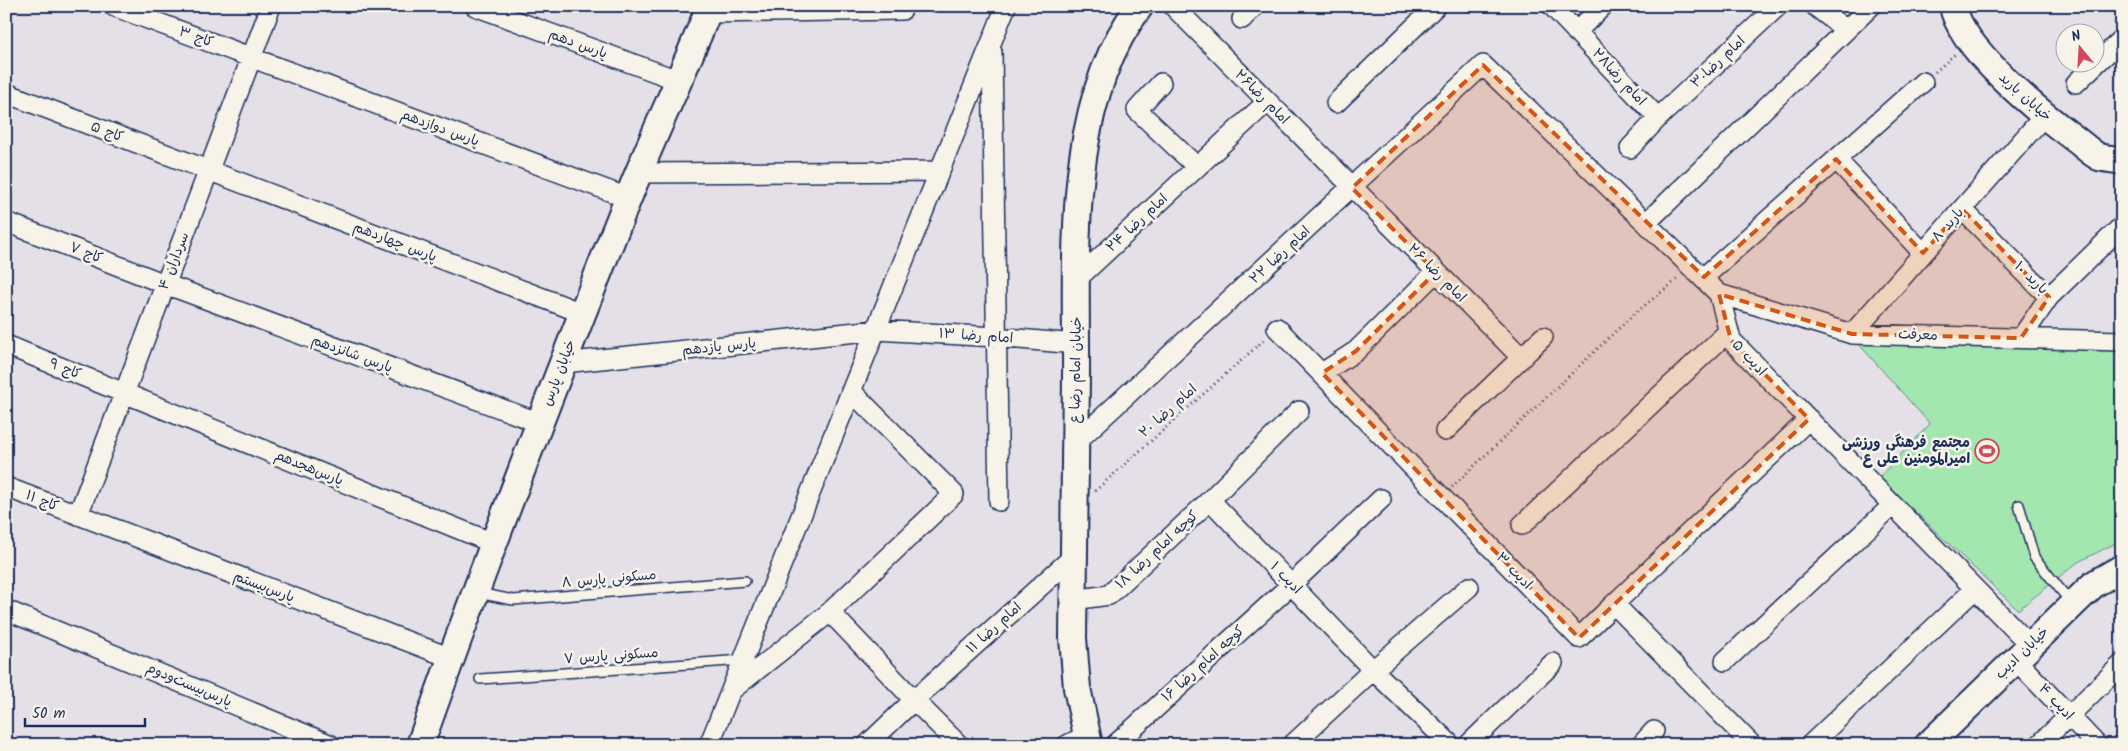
<svg xmlns="http://www.w3.org/2000/svg" width="2128" height="751" font-family="Kalam,'Playpen Sans Arabic',sans-serif">
<style>
.green{fill:#a3e6b0;stroke:#5f8a87}
.lines{fill:none;stroke-linecap:round;stroke-linejoin:round}
.lane-casing{stroke:#1b2f5e;stroke-width:12}
.street-casing{stroke:#1b2f5e;stroke-width:22}
.secondary-casing{stroke:#1b2f5e;stroke-width:30}
.path{stroke:#1b2f5e;stroke-width:3;stroke-dasharray:1 4;stroke-linecap:butt}
.lane{stroke:#f7f3e8;stroke-width:9}
.street{stroke:#f7f3e8;stroke-width:19}
.secondary{stroke:#f7f3e8;stroke-width:26}
.marked{fill:#d45514;fill-opacity:0.2;stroke:#d45514;stroke-width:4;stroke-dasharray:10 6;stroke-linejoin:round}
.labels{text-anchor:middle;dominant-baseline:central;stroke-width:5;stroke-linejoin:round;paint-order:stroke}
.street-label{font-size:14px;fill:#1b2f5e;stroke:#f7f3e8}
.poi-label{font-size:14px;font-weight:bold;fill:#1b2f5e;stroke:#f7f3e8;text-anchor:end}
</style>
<rect width="100%" height="100%" fill="#e5e0e7"/>
<filter id="ink" filterUnits="userSpaceOnUse"><feTurbulence type="fractalNoise" baseFrequency=".02" numOctaves="2"/><feDisplacementMap in="SourceGraphic" scale="10" xChannelSelector="R" yChannelSelector="G"/><feConvolveMatrix kernelMatrix="1 2 1 2 8 2 1 2 1" color-interpolation-filters="sRGB"/></filter>
<g filter="url(#ink)">
<path class="green" d="M 1857,342 L 2122,346 L 2122,540 L 2078,562 L 2018,610 L 1879,477 L 1930,424 Z"/>
<g class="lines">
<g class="lane-casing">
<path id="lane" d="M 2019,505 L 2034,557 L 2072,604
M 478,593 L 513,600 L 745,581
M 480,679 L 743,660"/>
</g>
<g class="street-casing">
<path id="street" d="M 113,6 L 628,198
M 475,6 L 680,81
M 1173,6 L 1522,358
M 1552,6 L 1658,118 L 1630,148
M 1815,6 L 1846,30
M 707,13 L 902,10
M 1242,19 L 1255,6
M 1576,32 L 1603,6
M 992,52 L 999,501
M 1161,83 L 1137,110 L 1197,167
M 2076,83 L 2122,39
M 6,93 L 582,313
M 1336,103 L 1436,6
M 1658,118 L 1778,6
M 1836,159 L 1923,253
M 639,173 L 940,171
M 1962,209 L 2049,297 L 2122,226
M 6,222 L 165,284 L 540,423
M 1646,223 L 1871,6
M 1704,277 L 1923,82
M 1077,279 L 1267,102
M 1719,294 L 1852,334 L 2122,341
M 1277,328 L 1579,638 L 1614,604 L 1752,745
M 1852,334 L 2044,116
M 2021,338 L 2049,297
M 6,345 L 493,543
M 563,363 L 876,330 L 996,337 L 1076,344
M 1322,373 L 1356,351 L 1436,272
M 851,391 L 954,494 L 830,612 L 914,700 L 1074,556
M 1299,411 L 1210,500 L 1373,670 L 1451,745
M 1445,431 L 1543,337
M 1075,443 L 1483,65 L 1719,294 L 1731,340 L 2030,645
M 6,487 L 451,658
M 78,515 L 271,6
M 1522,525 L 1729,331
M 1073,600 L 1109,595 L 1210,500
M 1614,604 L 1809,419
M 6,610 L 331,745
M 2015,659 L 2097,745
M 1725,661 L 1893,505
M 733,689 L 830,612
M 709,745 L 1006,6
M 867,745 L 914,700 L 959,745
M 1067,745 L 1085,736
M 1115,745 L 1292,584 L 1381,499
M 1292,745 L 1373,670 L 1469,587
M 1468,745 L 1553,663
M 1641,745 L 1654,731
M 1810,745 L 1975,589
M 2039,745 L 2122,664"/>
</g>
<g class="secondary-casing">
<path id="secondary" d="M 1953,6 C 1960,48 2040,113 2075,139 C 2082,144 2091,153 2099,157 C 2106,159 2115,159 2122,161
M 420,745 C 485,562 555,381 627,201 C 653,135 684,72 710,6
M 1089,745 L 1077,688 L 1073,638 C 1074,551 1075,464 1076,377 C 1077,259 1064,104 1140,6
M 1928,745 L 2094,584 L 2122,568"/>
</g>
<path class="path" d="M 918,10 L 986,10
M 1935,72 L 1955,54
M 1452,487 L 1634,314 L 1679,278
M 1095,491 L 1265,339"/>
<use href="#lane" class="lane"/>
<use href="#street" class="street"/>
<use href="#secondary" class="secondary"/>
</g>
</g>
<path class="marked" d="M 1483,65 L 1704,277 L 1836,159 L 1923,253 L 1962,209 L 2049,297 L 2021,338 L 1852,334 L 1719,294 L 1731,340 L 1809,419 L 1579,638 L 1322,373 L 1356,351 L 1436,272 L 1352,188 Z"/>
<defs>
<g id="stadium-ring" transform="scale(1.25)"><circle r="9.5" fill="#f7f3e8" stroke="#d1495b" stroke-width="1.5"/><path d="M0-5a6.5 5 0 1 0 0 10a6.5 5 0 1 0 0-10ZM-3.5-1.8h7v3.6h-7Z" fill="#d1495b"/></g>
</defs>
<g fill-rule="evenodd">
<use href="#stadium-ring" x="1987" y="451"/>
</g>
<g class="labels">
<g class="street-label">
<text transform="translate(196 37) rotate(20)">کاج ۳</text>
<text transform="translate(578 44) rotate(20)">پارس‌‌ دهم</text>
<text transform="translate(1718 62) rotate(-43)">امام رضا۳۰</text>
<text transform="translate(1619 77) rotate(47)">امام رضا۲۸</text>
<text transform="translate(1262 97) rotate(45)">امام رضا۲۶</text>
<text transform="translate(2025 97) rotate(42)">خیابان باربد</text>
<text transform="translate(440 128) rotate(20)">پارس‌‌ دوازدهم</text>
<text transform="translate(107 132) rotate(21)">کاج ۵</text>
<text transform="translate(1137 223) rotate(-43)">امام رضا ۲۴</text>
<text transform="translate(1948 225) rotate(-49)">باربد ۸</text>
<text transform="translate(395 242) rotate(21)">پارس‌‌ چهاردهم</text>
<text transform="translate(86 253) rotate(22)">کاج ۷</text>
<text transform="translate(1280 255) rotate(-43)">امام رضا ۲۲</text>
<text transform="translate(174 261) rotate(-69)">سرداران ۴</text>
<text transform="translate(1437 273) rotate(45)">امام رضا ۲۶</text>
<text transform="translate(2031 278) rotate(44)">باربد ۱۰</text>
<text transform="translate(1918 335) rotate(2)">معرفت</text>
<text transform="translate(976 336) rotate(4)">امام رضا ۱۳</text>
<text transform="translate(719 347) rotate(-6)">پارس‌‌ یازدهم</text>
<text transform="translate(352 354) rotate(20)">پارس‌‌ شانزدهم</text>
<text transform="translate(1749 358) rotate(47)">ادیب ۵</text>
<text transform="translate(65 369) rotate(22)">کاج ۹</text>
<text transform="translate(1076 370) rotate(-89)">خیابان امام رضا ع</text>
<text transform="translate(559 373) rotate(-69)">خیابان پارس</text>
<text transform="translate(1168 411) rotate(-42)">امام رضا ۲۰</text>
<text transform="translate(309 468) rotate(22)">پارس‌‌هجدهم</text>
<text transform="translate(42 501) rotate(22)">کاج ۱۱</text>
<text transform="translate(1157 550) rotate(-43)">کوچه امام رضا ۱۸</text>
<text transform="translate(1514 571) rotate(46)">ادیب ۳</text>
<text transform="translate(1286 578) rotate(46)">ادیب ۱</text>
<text transform="translate(609 579) rotate(-5)">مسکونی پارس ۸</text>
<text transform="translate(264 587) rotate(21)">پارس‌بیستم</text>
<text transform="translate(994 628) rotate(-42)">امام رضا ۱۱</text>
<text transform="translate(2022 653) rotate(-44)">خیابان ادیب</text>
<text transform="translate(611 656) rotate(-4)">مسکونی ‌پارس ۷</text>
<text transform="translate(1203 664) rotate(-42)">کوچه امام رضا ۱۶</text>
<text transform="translate(189 685) rotate(23)">پارس‌بیست‌و‌دوم</text>
<text transform="translate(2056 702) rotate(47)">ادیب ۴</text>
</g>
<g class="poi-label">
<text x="1970" y="443">مجتمع فرهنگی ورزشی<tspan x="1970" dy="16">امیرالمومنین علی ‌ع</tspan></text>
</g>
</g>
<rect width="2128" height="751" fill="none" stroke="#f7f3e8" stroke-width="25"/>
<rect x="12" y="12" width="2103" height="726" fill="none" stroke="#1b2f5e" stroke-width="2" filter="url(#ink)"/>
<g transform="translate(2080 48) rotate(342)"><circle r="24" fill="#f7f3e8" stroke="#9fa5b1"/>
<path d="M0-4L9 19L0 12L-9 19Z" fill="#d1495b"/>
<text y="-8" font-size="14" font-weight="bold" text-anchor="middle" fill="#1b2f5e">N</text>
</g>
<path d="M25 718v8h120v-8" fill="none" stroke="#1b2f5e" stroke-width="2.5"/>
<text x="32" y="718" font-size="15" fill="#1b2f5e" stroke="#f7f3e8" stroke-width="4" paint-order="stroke">50 m</text>
</svg>
